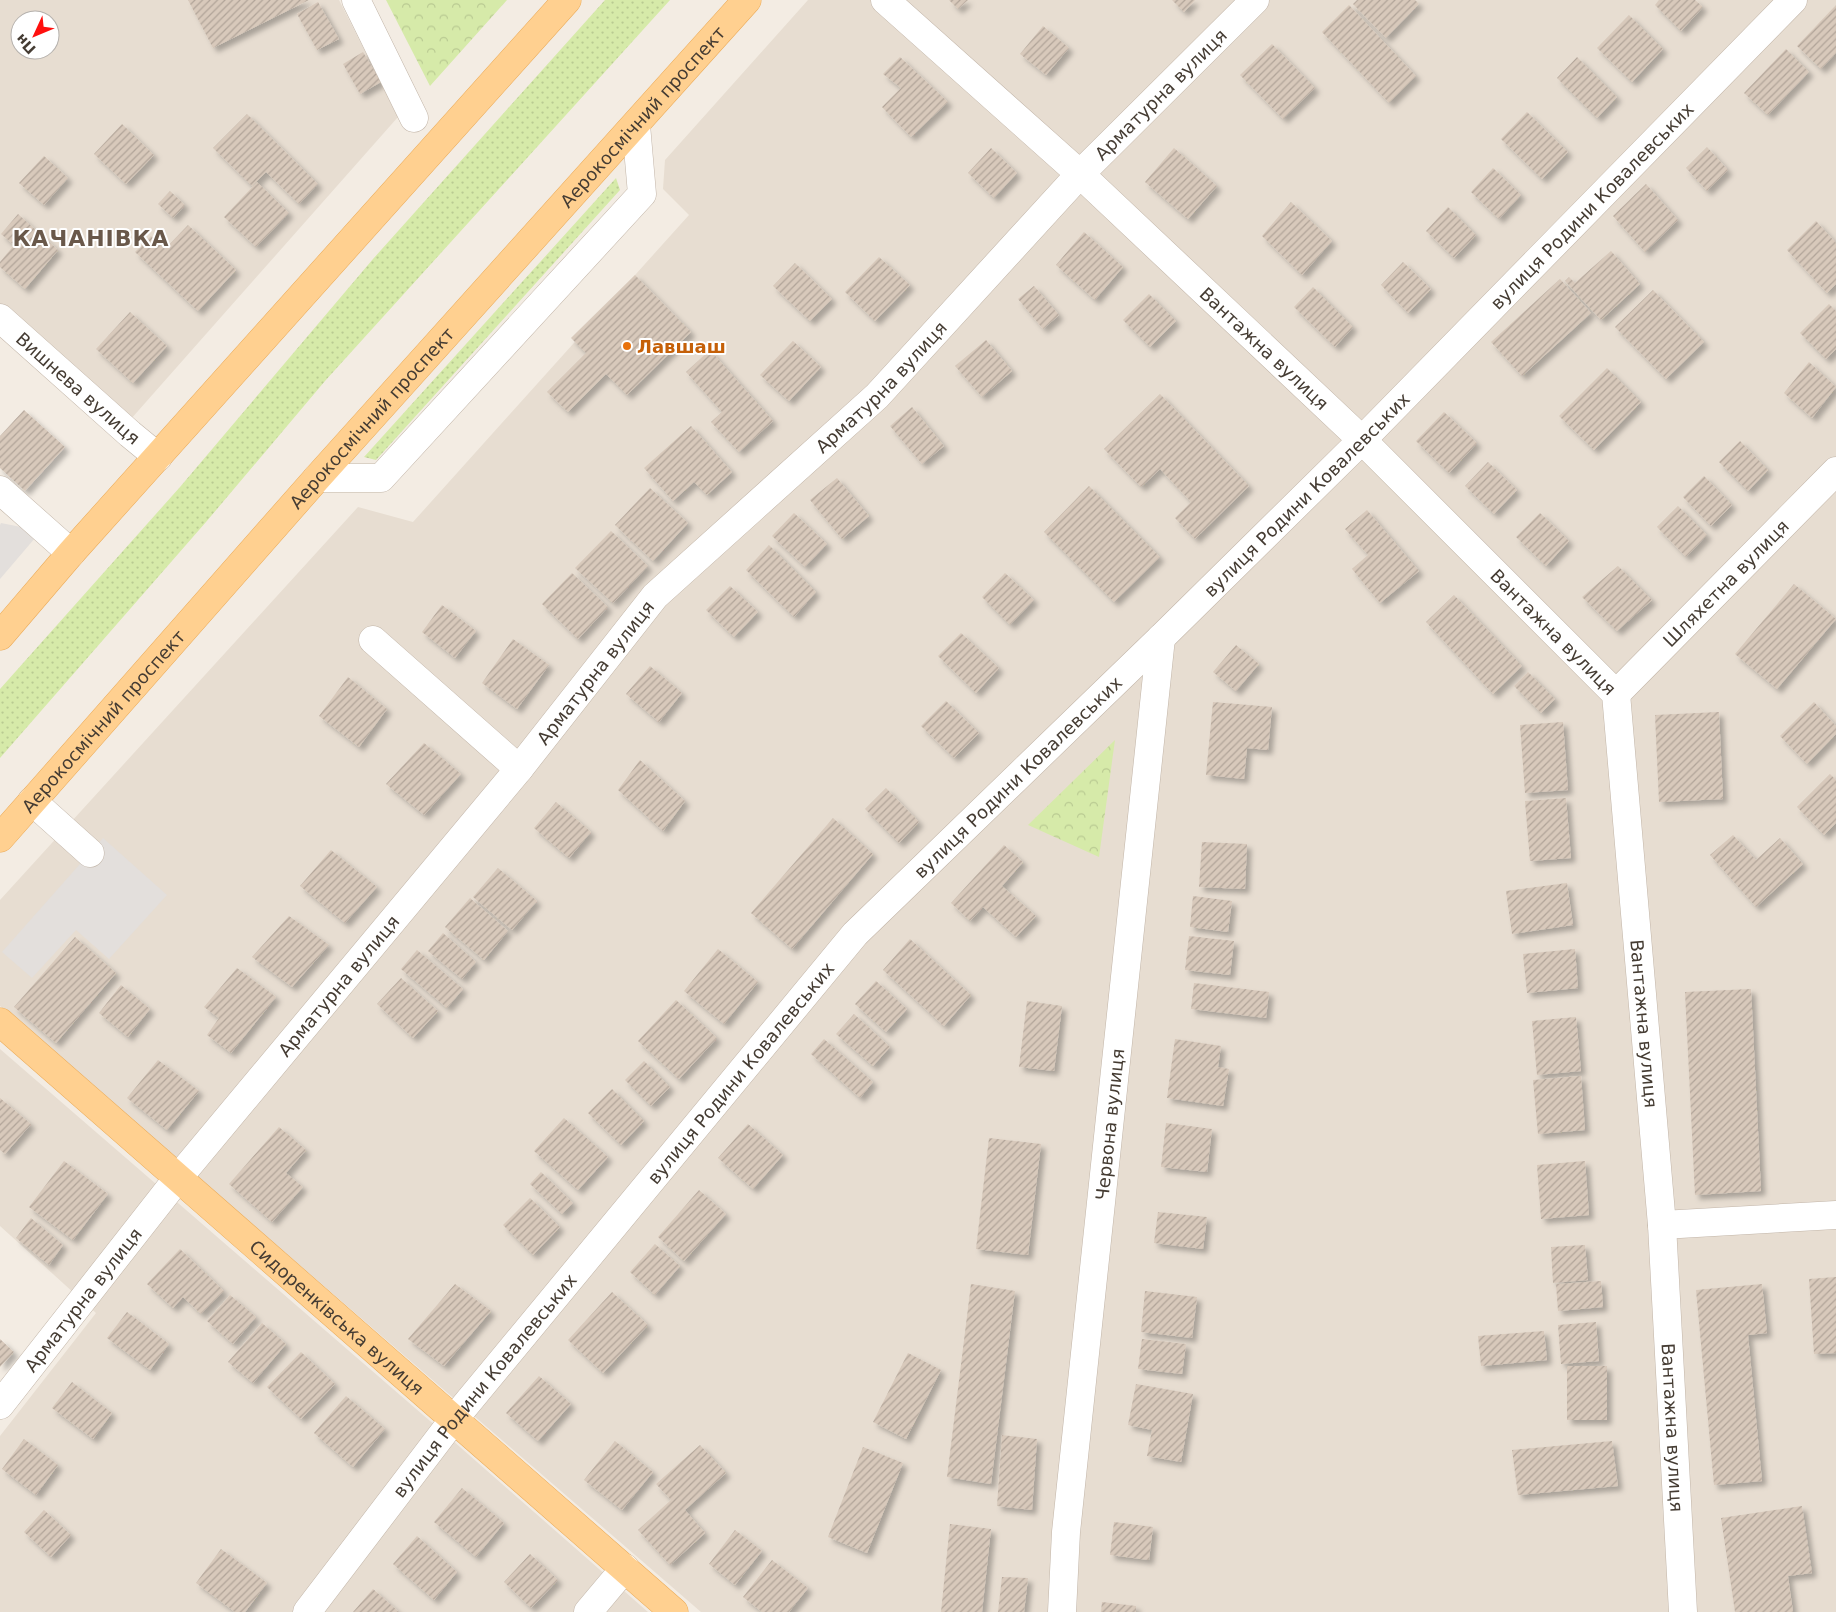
<svg xmlns="http://www.w3.org/2000/svg" width="1836" height="1612" font-family="'DejaVu Sans',sans-serif">
<style>
.residential{fill:#e7ddd1;fill-rule:evenodd}
.grass{fill:url(#grass-dots)}
.park{fill:url(#park-crowns)}
.parking{fill:#e3dfdc}
.building{fill:url(#building-hatch);filter:url(#shadow)}
.lines{fill:none;stroke-linecap:round;stroke-linejoin:round}
.minor-casing{stroke:#c2b5a8;stroke-width:29}
.major-casing{stroke:#ebab59;stroke-width:29}
.minor{stroke:#fff;stroke-width:28}
.major{stroke:#ffd090;stroke-width:28}
.food-dot{fill:#e8710a;stroke:#fff;stroke-width:2}
.labels{text-anchor:middle;dominant-baseline:central;stroke-width:4;stroke-linejoin:round;paint-order:stroke}
.street-label{font-size:18px;fill:#453c33;stroke:#fff}
.food-label{font-size:18px;font-weight:bold;fill:#c56008;stroke:#fff;text-anchor:start}
.district-label{font-size:22px;font-weight:bold;letter-spacing:1px;fill:#69584a;stroke:#fff}
</style>
<defs>
<pattern id="grass-dots" width="8" height="8" patternUnits="userSpaceOnUse" patternTransform="scale(1.25)"><rect width="8" height="8" fill="#d6eaa9"/><path d="M2 2h.1M6 6h.1" fill="none" stroke="#b9ca92" stroke-width="1.8" stroke-linecap="round"/></pattern>
<pattern id="park-crowns" width="20" height="18" patternUnits="userSpaceOnUse" patternTransform="scale(1.25)"><rect width="20" height="18" fill="#d6eaa9"/><path d="M2 6a3 3 0 1 1 6 0M12 15a3 3 0 1 1 6 0" fill="none" stroke="#b9ca92"/></pattern>
<pattern id="building-hatch" width="6" height="6" patternUnits="userSpaceOnUse" patternTransform="scale(1.25)"><rect width="6" height="6" fill="#d8c9bb"/><path d="M-1 1l2-2M0 6l6-6M5 7l2-2" fill="none" stroke="#b1a499"/></pattern>
<filter id="shadow"><feDropShadow dx="4.5" dy="4.5" stdDeviation="2.5" flood-color="#0004"/></filter>
</defs>
<rect width="100%" height="100%" fill="#f3ece3"/>
<path class="residential" d="M 0,0 L 339,0 L 398,117 L 123,428 L 0,318 ZM 20,20 L 50,20 L 50,50 L 20,50 Z
M 808,0 L 1836,0 L 1836,1612 L 701,1612 L 0,1006 L 0,900 L 358,507 L 413,522 L 689,215 L 663,189 L 665,160 Z
M 0,1049 L 452,1440 L 648,1612 L 0,1612 L 0,1436 L 96,1313 L 0,1226 Z"/>
<path class="grass" d="M 605,0 L 670,0 L 325,381 L 206,522 L 0,758 L 0,689 L 180,487 L 373,259 Z
M 616,178 L 620,190 L 376,460 L 364,457 Z"/>
<path class="park" d="M 386,0 L 507,0 L 430,86 Z
M 1115,740 L 1099,857 L 1028,825 Z"/>
<path class="parking" d="M 1,523 L 41,531 L 0,579 L 0,525 Z
M 103,838 L 167,895 L 109,959 L 76,930 L 32,978 L 2,952 Z"/>
<path class="building" d="M 188,0 L 309,0 L 213,48 Z
M 949,0 L 968,0 L 958,9 Z
M 1172,0 L 1195,0 L 1184,12 Z
M 1357,0 L 1415,0 L 1419,4 L 1386,38 L 1353,4 Z
M 1659,0 L 1695,0 L 1703,7 L 1681,31 L 1655,5 Z
M 318,2 L 339,39 L 317,50 L 297,14 Z
M 1349,5 L 1416,76 L 1389,103 L 1322,32 Z
M 1836,5 L 1836,53 L 1821,69 L 1797,46 Z
M 1629,15 L 1663,49 L 1632,82 L 1597,48 Z
M 1043,26 L 1069,48 L 1046,75 L 1020,54 Z
M 1272,44 L 1315,88 L 1283,119 L 1240,75 Z
M 1786,49 L 1809,72 L 1768,115 L 1744,93 Z
M 363,52 L 381,82 L 360,94 L 343,64 Z
M 900,57 L 948,102 L 911,137 L 882,107 L 901,88 L 883,74 Z
M 1577,57 L 1617,97 L 1597,118 L 1557,78 Z
M 1527,112 L 1568,152 L 1542,179 L 1501,139 Z
M 247,114 L 318,184 L 299,204 L 266,172 L 252,186 L 213,148 Z
M 122,124 L 154,155 L 126,184 L 94,154 Z
M 1707,147 L 1728,170 L 1707,191 L 1686,168 Z
M 991,148 L 1017,173 L 994,198 L 968,173 Z
M 1174,148 L 1217,186 L 1188,219 L 1145,182 Z
M 44,156 L 68,178 L 44,205 L 19,183 Z
M 1493,168 L 1521,195 L 1499,219 L 1471,192 Z
M 257,182 L 289,213 L 256,247 L 224,217 Z
M 1646,184 L 1678,220 L 1645,252 L 1613,216 Z
M 170,191 L 185,205 L 173,218 L 158,204 Z
M 1291,202 L 1332,241 L 1302,275 L 1262,236 Z
M 1448,207 L 1476,235 L 1454,258 L 1426,231 Z
M 18,214 L 58,250 L 25,289 L 0,267 L 0,262 L 14,245 L 1,234 Z
M 1816,221 L 1836,243 L 1836,284 L 1827,293 L 1787,250 Z
M 188,225 L 236,270 L 198,311 L 135,252 L 151,236 L 165,249 Z
M 1084,232 L 1123,267 L 1095,300 L 1056,265 Z
M 1611,251 L 1640,284 L 1601,320 L 1565,281 L 1569,277 L 1575,283 Z
M 879,257 L 910,285 L 875,321 L 845,292 Z
M 1403,262 L 1431,289 L 1408,313 L 1381,285 Z
M 795,263 L 832,299 L 810,321 L 773,286 Z
M 635,275 L 691,332 L 627,395 L 606,374 L 568,412 L 547,392 L 586,353 L 571,338 Z
M 1560,279 L 1591,313 L 1522,376 L 1491,342 Z
M 1034,286 L 1059,315 L 1043,329 L 1018,299 Z
M 1313,287 L 1353,327 L 1335,347 L 1294,307 Z
M 1653,290 L 1704,342 L 1666,379 L 1615,327 Z
M 1149,294 L 1176,321 L 1150,347 L 1123,320 Z
M 1829,304 L 1836,311 L 1836,349 L 1826,359 L 1800,333 Z
M 130,312 L 167,346 L 133,383 L 96,349 Z
M 986,340 L 1012,371 L 982,397 L 955,366 Z
M 793,341 L 821,367 L 789,401 L 760,375 Z
M 710,350 L 773,421 L 739,452 L 711,422 L 722,412 L 686,372 Z
M 1809,362 L 1836,387 L 1812,418 L 1784,393 Z
M 1607,368 L 1641,402 L 1594,450 L 1559,416 Z
M 1160,394 L 1249,486 L 1195,539 L 1175,518 L 1191,502 L 1160,469 L 1141,487 L 1104,449 Z
M 912,407 L 944,446 L 922,464 L 890,426 Z
M 24,410 L 65,447 L 25,491 L 0,468 L 0,436 Z
M 1444,412 L 1477,443 L 1449,473 L 1416,441 Z
M 691,426 L 732,472 L 707,495 L 694,482 L 673,501 L 644,468 Z
M 1740,441 L 1768,470 L 1748,491 L 1719,462 Z
M 1488,462 L 1517,490 L 1494,514 L 1465,486 Z
M 1704,476 L 1732,505 L 1711,526 L 1683,497 Z
M 837,478 L 869,516 L 842,539 L 810,500 Z
M 1089,486 L 1160,557 L 1114,602 L 1044,532 Z
M 650,488 L 688,523 L 653,561 L 615,525 Z
M 1678,506 L 1707,535 L 1686,557 L 1657,527 Z
M 1367,510 L 1419,571 L 1380,603 L 1352,569 L 1368,555 L 1345,529 Z
M 794,513 L 827,544 L 805,567 L 772,536 Z
M 1540,513 L 1569,541 L 1546,566 L 1516,537 Z
M 611,531 L 648,566 L 613,603 L 575,568 Z
M 769,545 L 816,592 L 794,617 L 746,570 Z
M 1618,566 L 1652,600 L 1617,631 L 1582,597 Z
M 572,573 L 608,607 L 578,639 L 542,604 Z
M 1005,573 L 1034,600 L 1010,625 L 982,597 Z
M 1794,584 L 1836,619 L 1777,689 L 1735,654 Z
M 730,586 L 758,612 L 734,637 L 706,610 Z
M 1454,595 L 1522,666 L 1493,694 L 1426,622 Z
M 442,605 L 476,631 L 455,658 L 422,632 Z
M 961,633 L 999,668 L 976,693 L 938,656 Z
M 513,639 L 549,665 L 517,709 L 482,683 Z
M 1236,645 L 1259,664 L 1236,691 L 1213,672 Z
M 650,666 L 682,693 L 659,722 L 626,694 Z
M 1528,672 L 1555,699 L 1541,713 L 1514,686 Z
M 348,677 L 387,709 L 359,747 L 319,716 Z
M 946,701 L 979,733 L 954,758 L 921,726 Z
M 1213,702 L 1272,707 L 1268,750 L 1247,748 L 1244,779 L 1206,775 Z
M 1814,702 L 1836,726 L 1836,734 L 1807,764 L 1780,736 Z
M 1719,712 L 1723,799 L 1659,802 L 1655,715 Z
M 1563,722 L 1568,790 L 1525,793 L 1520,725 Z
M 424,743 L 461,774 L 424,815 L 386,784 Z
M 640,760 L 685,801 L 663,831 L 618,790 Z
M 1830,774 L 1836,780 L 1836,823 L 1824,835 L 1797,807 Z
M 886,788 L 919,822 L 899,843 L 865,809 Z
M 1566,798 L 1571,858 L 1530,861 L 1525,801 Z
M 556,802 L 591,832 L 569,858 L 534,828 Z
M 833,818 L 873,854 L 792,949 L 751,913 Z
M 1733,835 L 1756,860 L 1780,838 L 1803,864 L 1756,907 L 1710,855 Z
M 1202,842 L 1247,844 L 1245,889 L 1199,887 Z
M 1004,845 L 1023,862 L 1002,886 L 1036,916 L 1016,937 L 983,907 L 970,921 L 951,903 Z
M 331,850 L 377,887 L 345,923 L 300,886 Z
M 498,868 L 537,901 L 512,930 L 473,897 Z
M 1567,883 L 1573,925 L 1512,934 L 1506,891 Z
M 1193,896 L 1232,901 L 1228,932 L 1190,927 Z
M 470,898 L 508,931 L 484,960 L 445,927 Z
M 289,916 L 329,945 L 292,987 L 252,957 Z
M 443,933 L 476,962 L 462,979 L 428,951 Z
M 1189,936 L 1234,941 L 1230,975 L 1185,970 Z
M 75,937 L 116,973 L 56,1043 L 14,1007 Z
M 910,939 L 971,995 L 944,1026 L 883,970 Z
M 718,949 L 758,982 L 724,1024 L 684,991 Z
M 1575,949 L 1578,988 L 1527,993 L 1523,954 Z
M 417,950 L 463,989 L 447,1008 L 401,969 Z
M 237,968 L 276,997 L 231,1053 L 207,1035 L 219,1018 L 204,1007 Z
M 401,978 L 438,1011 L 413,1038 L 377,1004 Z
M 876,981 L 907,1009 L 886,1032 L 855,1004 Z
M 1194,983 L 1269,992 L 1266,1018 L 1191,1009 Z
M 121,985 L 150,1009 L 128,1037 L 99,1013 Z
M 1751,989 L 1761,1191 L 1695,1195 L 1685,992 Z
M 676,1000 L 717,1038 L 679,1079 L 638,1041 Z
M 1027,1001 L 1062,1006 L 1054,1071 L 1019,1067 Z
M 854,1014 L 890,1047 L 873,1066 L 836,1034 Z
M 1576,1017 L 1581,1071 L 1537,1075 L 1532,1021 Z
M 824,1039 L 873,1082 L 860,1098 L 811,1054 Z
M 1175,1039 L 1221,1046 L 1218,1067 L 1229,1069 L 1223,1106 L 1167,1098 Z
M 158,1060 L 199,1091 L 167,1130 L 127,1098 Z
M 644,1061 L 670,1087 L 651,1106 L 625,1080 Z
M 1581,1076 L 1585,1130 L 1538,1134 L 1533,1080 Z
M 612,1089 L 644,1121 L 621,1145 L 588,1113 Z
M 0,1098 L 31,1124 L 5,1154 L 0,1150 Z
M 564,1118 L 608,1157 L 578,1190 L 534,1151 Z
M 1166,1123 L 1212,1129 L 1207,1172 L 1161,1167 Z
M 748,1124 L 783,1155 L 753,1189 L 718,1158 Z
M 279,1127 L 306,1150 L 286,1173 L 303,1187 L 272,1222 L 229,1184 Z
M 989,1138 L 1041,1144 L 1028,1255 L 976,1249 Z
M 64,1161 L 108,1194 L 73,1240 L 29,1207 Z
M 1585,1161 L 1589,1215 L 1541,1219 L 1537,1165 Z
M 541,1172 L 573,1203 L 562,1214 L 530,1184 Z
M 699,1190 L 726,1214 L 684,1261 L 658,1237 Z
M 530,1198 L 560,1227 L 533,1255 L 503,1225 Z
M 1158,1212 L 1207,1217 L 1203,1249 L 1154,1243 Z
M 31,1218 L 63,1245 L 49,1265 L 16,1238 Z
M 655,1244 L 680,1266 L 655,1295 L 630,1272 Z
M 1585,1245 L 1588,1280 L 1553,1283 L 1551,1247 Z
M 180,1249 L 224,1291 L 201,1314 L 183,1297 L 173,1308 L 147,1284 Z
M 1836,1277 L 1836,1353 L 1814,1354 L 1809,1279 Z
M 1601,1281 L 1603,1307 L 1558,1311 L 1556,1284 Z
M 455,1284 L 491,1311 L 444,1366 L 408,1339 Z
M 971,1284 L 1015,1291 L 991,1484 L 947,1477 Z
M 1762,1284 L 1767,1333 L 1748,1335 L 1762,1481 L 1714,1485 L 1696,1290 Z
M 1145,1291 L 1197,1297 L 1192,1338 L 1141,1332 Z
M 612,1292 L 648,1325 L 603,1373 L 568,1340 Z
M 230,1295 L 256,1317 L 233,1344 L 207,1321 Z
M 127,1312 L 169,1344 L 150,1370 L 107,1338 Z
M 1596,1322 L 1599,1361 L 1561,1364 L 1558,1325 Z
M 262,1323 L 286,1344 L 253,1383 L 228,1362 Z
M 1544,1331 L 1547,1360 L 1481,1366 L 1478,1336 Z
M 0,1339 L 14,1352 L 0,1367 Z
M 1142,1339 L 1186,1344 L 1182,1374 L 1138,1369 Z
M 301,1352 L 335,1384 L 301,1419 L 267,1387 Z
M 908,1353 L 941,1370 L 906,1439 L 873,1422 Z
M 1567,1366 L 1607,1366 L 1607,1420 L 1567,1420 Z
M 539,1376 L 571,1404 L 538,1441 L 506,1413 Z
M 72,1382 L 112,1413 L 93,1439 L 52,1408 Z
M 1136,1384 L 1193,1394 L 1181,1462 L 1147,1456 L 1152,1430 L 1128,1425 Z
M 346,1396 L 385,1429 L 353,1467 L 314,1433 Z
M 1002,1435 L 1037,1439 L 1032,1510 L 997,1506 Z
M 24,1439 L 58,1465 L 36,1495 L 2,1469 Z
M 615,1441 L 653,1472 L 622,1510 L 584,1480 Z
M 1612,1441 L 1618,1486 L 1518,1495 L 1512,1450 Z
M 700,1445 L 726,1473 L 685,1510 L 705,1533 L 670,1565 L 638,1530 L 671,1500 L 656,1484 Z
M 863,1447 L 903,1463 L 867,1553 L 828,1537 Z
M 462,1488 L 504,1523 L 476,1557 L 434,1522 Z
M 1802,1506 L 1812,1573 L 1788,1576 L 1793,1612 L 1735,1612 L 1721,1518 Z
M 44,1510 L 71,1535 L 51,1557 L 24,1532 Z
M 1114,1522 L 1153,1527 L 1149,1560 L 1110,1555 Z
M 950,1524 L 991,1529 L 982,1612 L 941,1612 Z
M 735,1530 L 762,1551 L 735,1585 L 709,1564 Z
M 417,1536 L 457,1572 L 434,1600 L 393,1564 Z
M 221,1549 L 267,1583 L 245,1612 L 235,1612 L 196,1583 Z
M 530,1554 L 558,1580 L 531,1608 L 504,1582 Z
M 772,1560 L 808,1588 L 789,1612 L 762,1612 L 743,1597 Z
M 1002,1577 L 1028,1578 L 1024,1612 L 998,1612 Z
M 373,1589 L 399,1612 L 353,1612 Z
M 1102,1602 L 1136,1606 L 1136,1612 L 1101,1612 Z"/>
<g class="lines">
<g class="minor-casing">
<g id="minor">
<path d="M 356,0 L 414,118"/>
<path id="s1" d="M 885,0 L 1080,174 L 1362,440 L 1616,694 L 1662,1225 L 1683,1612"/>
<path id="s2" d="M 0,318 L 130,434 L 158,457"/>
<path d="M 317,478 L 381,478 L 642,194 L 636,125"/>
<path d="M 0,490 L 71,553"/>
<path d="M 373,640 L 519,769"/>
<path id="s3" d="M 1616,694 L 1836,471"/>
<path d="M 32,801 L 90,853"/>
<path d="M 1662,1225 L 1836,1215"/>
<path id="s4" d="M 0,1405 L 178,1178 L 519,769 L 655,596 L 877,396 L 1080,174 L 1255,0"/>
<path id="s5" d="M 307,1612 L 454,1419 L 855,934 L 1161,638 L 1362,440 L 1793,0"/>
<path d="M 588,1612 L 625,1568"/>
<path id="s6" d="M 1062,1612 L 1066,1532 L 1161,638"/>
</g>
</g>
<g class="major-casing">
<g id="major">
<path d="M 0,636 L 71,553 L 567,0"/>
<path id="s7" d="M 0,838 L 317,478 L 747,0"/>
<path id="s8" d="M 0,1022 L 674,1612"/>
</g>
</g>
<use href="#minor" class="minor"/>
<use href="#major" class="major"/>
</g>
<circle class="food-dot" cx="627" cy="346" r="5"/>
<g class="labels">
<g class="street-label">
<text stroke="none"><textPath href="#s4" startOffset="1754">Арматурна вулиця</textPath></text>
<text stroke="none"><textPath href="#s7" startOffset="966">Аерокосмічний проспект</textPath></text>
<text stroke="none"><textPath href="#s5" startOffset="1908">вулиця Родини Ковалевських</textPath></text>
<text stroke="none"><textPath href="#s1" startOffset="515">Вантажна вулиця</textPath></text>
<text stroke="none"><textPath href="#s4" startOffset="1349">Арматурна вулиця</textPath></text>
<text stroke="none"><textPath href="#s2" startOffset="105">Вишнева вулиця</textPath></text>
<text stroke="none"><textPath href="#s7" startOffset="561">Аерокосмічний проспект</textPath></text>
<text stroke="none"><textPath href="#s5" startOffset="1502">вулиця Родини Ковалевських</textPath></text>
<text stroke="none"><textPath href="#s3" startOffset="156">Шляхетна вулиця</textPath></text>
<text stroke="none"><textPath href="#s1" startOffset="920">Вантажна вулиця</textPath></text>
<text stroke="none"><textPath href="#s4" startOffset="944">Арматурна вулиця</textPath></text>
<text stroke="none"><textPath href="#s7" startOffset="156">Аерокосмічний проспект</textPath></text>
<text stroke="none"><textPath href="#s5" startOffset="1098">вулиця Родини Ковалевських</textPath></text>
<text stroke="none"><textPath href="#s4" startOffset="539">Арматурна вулиця</textPath></text>
<text stroke="none"><textPath href="#s1" startOffset="1339">Вантажна вулиця</textPath></text>
<text stroke="none"><textPath href="#s5" startOffset="692">вулиця Родини Ковалевських</textPath></text>
<text stroke="none"><textPath href="#s6" startOffset="490">Червона вулиця</textPath></text>
<text stroke="none"><textPath href="#s4" startOffset="134">Арматурна вулиця</textPath></text>
<text stroke="none"><textPath href="#s8" startOffset="448">Сидоренківська вулиця</textPath></text>
<text stroke="none"><textPath href="#s5" startOffset="288">вулиця Родини Ковалевських</textPath></text>
<text stroke="none"><textPath href="#s1" startOffset="1744">Вантажна вулиця</textPath></text>
</g>
<g class="food-label">
<text x="637" y="346">Лавшаш</text>
</g>
<g class="district-label">
<text x="91" y="238">КАЧАНІВКА</text>
</g>
</g>
<g transform="translate(35 35) rotate(226)"><circle r="24" fill="#ffffff" stroke="#b5b1ad"/>
<path d="M0-4L9 19L0 12L-9 19Z" fill="#ff100e"/>
<text y="-8" font-size="14" font-weight="bold" text-anchor="middle" fill="#453c33">Пн</text>
</g>
</svg>
